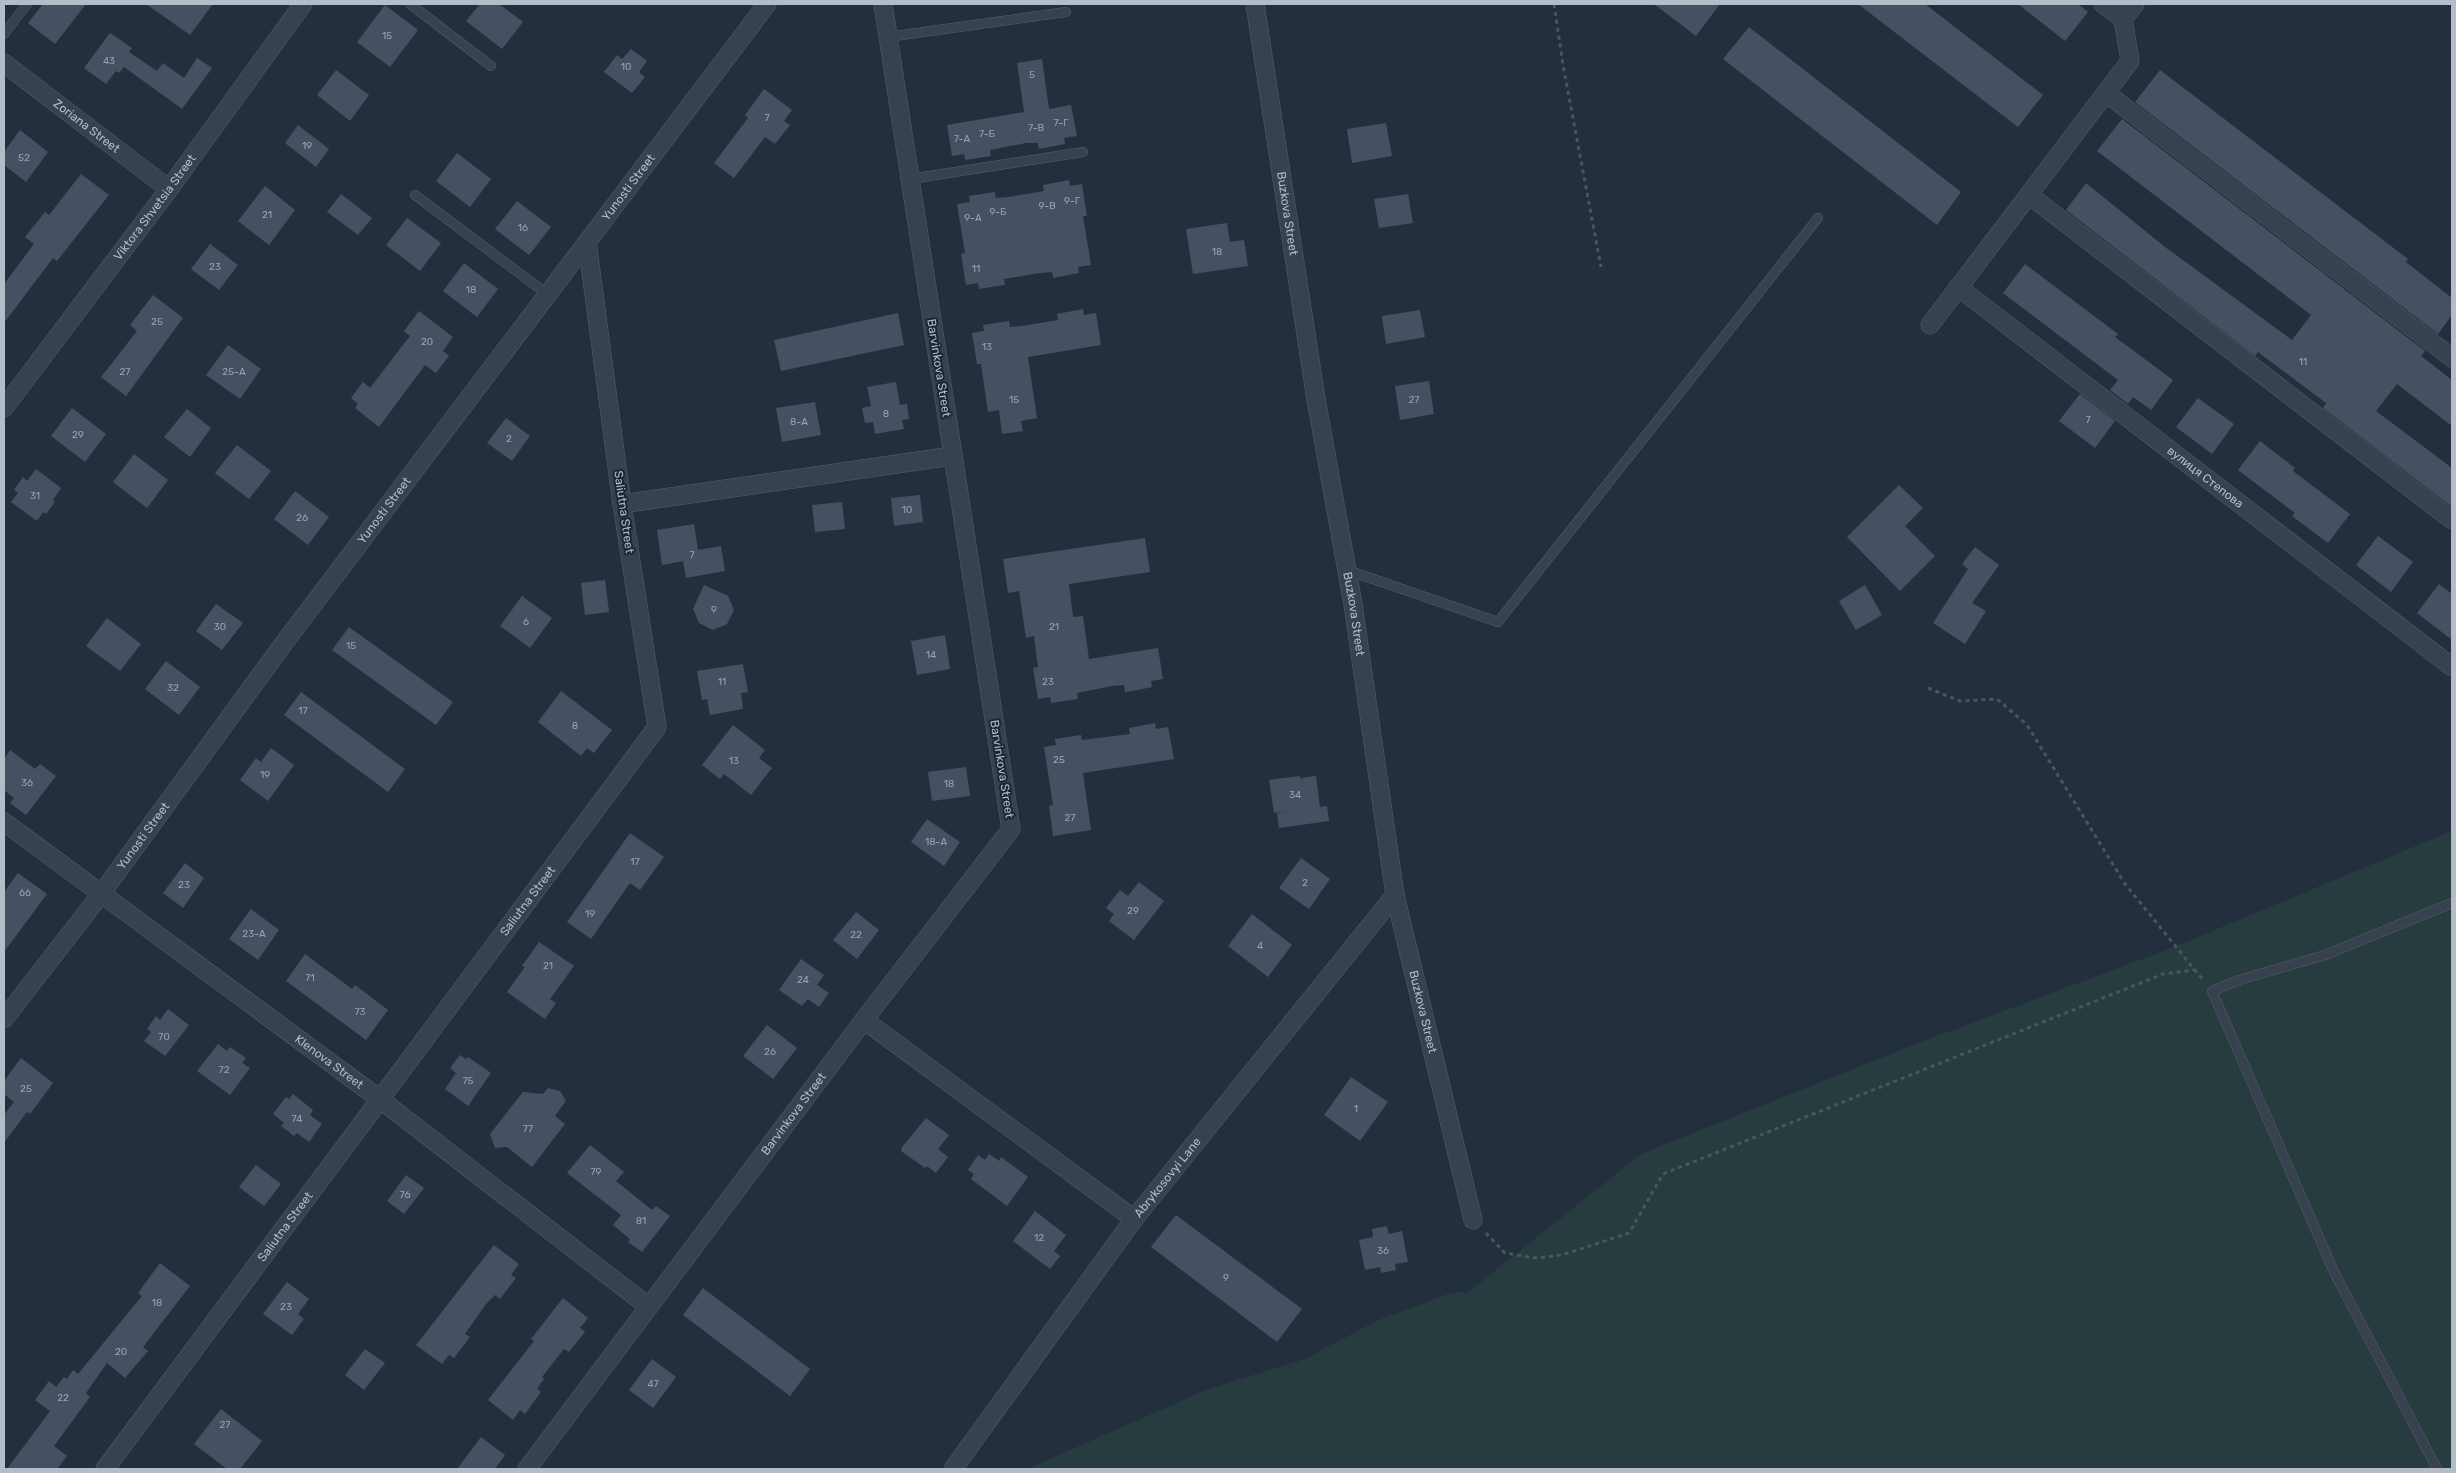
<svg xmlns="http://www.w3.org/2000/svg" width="2456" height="1473" font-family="Rubik,sans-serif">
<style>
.green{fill:#263c3f}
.building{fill:#455162}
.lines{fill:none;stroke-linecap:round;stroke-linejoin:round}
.service-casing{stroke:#565f6c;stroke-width:10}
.minor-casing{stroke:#565f6c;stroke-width:19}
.path{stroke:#44595c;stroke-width:3;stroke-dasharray:4 4;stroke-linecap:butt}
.service{stroke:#38414e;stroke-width:9}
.minor{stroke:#38414e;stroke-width:18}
.labels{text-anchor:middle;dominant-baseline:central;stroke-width:4;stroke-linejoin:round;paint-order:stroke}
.number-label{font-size:10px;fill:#98a1af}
.street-label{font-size:12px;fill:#b4bcc9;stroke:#1d2633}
</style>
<rect width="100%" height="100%" fill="#242f3e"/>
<path class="green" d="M 2452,831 L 2452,1469 L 1027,1469 L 1206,1390 L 1305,1359 L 1376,1321 L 1451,1293 L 1468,1292 L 1641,1154 L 1908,1047 L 2169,949 Z"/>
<path class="building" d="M 43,4 L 86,4 L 55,44 L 28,23 Z
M 146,4 L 213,4 L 190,35 Z
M 480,4 L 499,4 L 523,22 L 502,49 L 466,21 Z
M 1654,4 L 1720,4 L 1696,36 Z
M 1858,4 L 1925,4 L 2043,95 L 2018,127 Z
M 2018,4 L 2078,4 L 2088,12 L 2065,41 Z
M 385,5 L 418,30 L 390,67 L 357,42 Z
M 1749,27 L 1961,192 L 1937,225 L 1723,59 Z
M 110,33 L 132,48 L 129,52 L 157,71 L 163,63 L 184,78 L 197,58 L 212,68 L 182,109 L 124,67 L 119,73 L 116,71 L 106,84 L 84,68 Z
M 631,49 L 647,61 L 639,72 L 645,77 L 632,93 L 604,72 L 617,55 L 622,59 Z
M 1042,59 L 1049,109 L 1071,105 L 1077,136 L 1064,138 L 1065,144 L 1039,149 L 1038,143 L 1026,143 L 990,150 L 991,156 L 965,160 L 964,154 L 952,156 L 947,125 L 1024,112 L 1017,63 Z
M 336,70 L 369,95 L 350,121 L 317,95 Z
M 2160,70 L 2408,259 L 2406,262 L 2452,298 L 2452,315 L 2438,334 L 2135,102 Z
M 764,89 L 792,110 L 784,121 L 790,125 L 775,144 L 765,137 L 734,178 L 714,163 L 748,118 L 745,115 Z
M 2122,119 L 2425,351 L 2421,356 L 2452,380 L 2452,426 L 2397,384 L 2376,411 L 2452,468 L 2452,507 L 2323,408 L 2326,403 L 2258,352 L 2255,356 L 2066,210 L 2086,183 L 2165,247 L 2292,340 L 2311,315 L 2097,151 Z
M 1386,123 L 1392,156 L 1352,163 L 1347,129 Z
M 298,125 L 329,149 L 316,167 L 285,143 Z
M 20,130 L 48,152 L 26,182 L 4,165 L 4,152 Z
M 457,153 L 491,179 L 470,207 L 436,181 Z
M 81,174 L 109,195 L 57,261 L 53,258 L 4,323 L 4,284 L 34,244 L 25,237 L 45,212 L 49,215 Z
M 1069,180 L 1070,186 L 1082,184 L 1087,216 L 1083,216 L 1091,265 L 1078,267 L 1079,273 L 1053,278 L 1052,272 L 1040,273 L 1004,279 L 1005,285 L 991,287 L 979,289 L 978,283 L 966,285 L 961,254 L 965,253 L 957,204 L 970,202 L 969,196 L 995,192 L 996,198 L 1008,197 L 1044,191 L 1043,185 Z
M 265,186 L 295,210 L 269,245 L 238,221 Z
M 341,194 L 372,218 L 358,235 L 327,212 Z
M 1408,194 L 1413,223 L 1379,228 L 1374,199 Z
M 517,201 L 551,227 L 529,255 L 495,229 Z
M 407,218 L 441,243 L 420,271 L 386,245 Z
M 1227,223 L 1230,242 L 1244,240 L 1248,266 L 1193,274 L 1186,229 Z
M 210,244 L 238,265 L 219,290 L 191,269 Z
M 464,263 L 498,289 L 477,317 L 443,291 Z
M 2025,264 L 2118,334 L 2115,337 L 2173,380 L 2151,410 L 2133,397 L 2128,404 L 2110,390 L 2118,380 L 2003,293 Z
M 153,295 L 183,318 L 126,396 L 101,377 L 137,331 L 130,325 Z
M 1083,309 L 1084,315 L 1096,313 L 1101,345 L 1028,357 L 1037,418 L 1021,421 L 1023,431 L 1002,434 L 999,410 L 988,412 L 981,364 L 977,364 L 972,333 L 984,331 L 983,325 L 1009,321 L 1010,327 L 1022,326 L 1058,320 L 1057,314 Z
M 1420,310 L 1425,337 L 1386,344 L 1382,316 Z
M 419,311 L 453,337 L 443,351 L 449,356 L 436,373 L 425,365 L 379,427 L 355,408 L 358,404 L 351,398 L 363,382 L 370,388 L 410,336 L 404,331 Z
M 898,313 L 904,345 L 781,371 L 774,340 Z
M 228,345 L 261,369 L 240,399 L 206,375 Z
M 1429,381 L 1434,414 L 1400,420 L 1395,386 Z
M 896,382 L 900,405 L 907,404 L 909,419 L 902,420 L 904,429 L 875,434 L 873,422 L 865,423 L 862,408 L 871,406 L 867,387 Z
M 2080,394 L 2115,421 L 2095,448 L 2059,421 Z
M 2198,398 L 2234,424 L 2212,454 L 2176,427 Z
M 815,402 L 821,435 L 782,442 L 776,408 Z
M 72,408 L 106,434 L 85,462 L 51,436 Z
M 187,409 L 211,428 L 190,457 L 164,437 Z
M 506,418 L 530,436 L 512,461 L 487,443 Z
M 2260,441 L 2295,468 L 2293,471 L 2350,514 L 2328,543 L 2292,516 L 2295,513 L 2238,470 Z
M 237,445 L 271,471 L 249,499 L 215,473 Z
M 134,454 L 168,480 L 147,508 L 113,482 Z
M 36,469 L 61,488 L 53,500 L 55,502 L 46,514 L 43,512 L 37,521 L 11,502 L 18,493 L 14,490 L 23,477 L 27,481 Z
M 1899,485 L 1923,508 L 1905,526 L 1935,556 L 1900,591 L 1847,537 Z
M 295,491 L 329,517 L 308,545 L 274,519 Z
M 920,495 L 923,522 L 894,526 L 891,498 Z
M 842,502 L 845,529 L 815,532 L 812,505 Z
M 694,524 L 698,550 L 721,546 L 725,571 L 686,578 L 683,561 L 662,565 L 657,530 Z
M 2378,536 L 2413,562 L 2391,592 L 2356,565 Z
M 1145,538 L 1150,572 L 1069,584 L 1073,617 L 1083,616 L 1089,659 L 1158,648 L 1163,679 L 1151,681 L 1152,687 L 1138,690 L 1125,692 L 1124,685 L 1112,686 L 1077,693 L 1078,699 L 1051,703 L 1050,697 L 1038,699 L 1033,668 L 1038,667 L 1034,636 L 1026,638 L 1019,591 L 1008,593 L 1003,559 Z
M 1975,547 L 1999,565 L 1972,603 L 1986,611 L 1965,644 L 1933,623 L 1968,569 L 1962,564 Z
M 605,580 L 609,612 L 585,615 L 581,583 Z
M 2439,584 L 2452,594 L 2452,640 L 2417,613 Z
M 704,585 L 728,596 L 734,610 L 727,624 L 713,630 L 699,623 L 693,609 Z
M 1865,585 L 1882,615 L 1856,630 L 1839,601 Z
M 522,596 L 552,618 L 530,648 L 500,626 Z
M 216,604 L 243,623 L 222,650 L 196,631 Z
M 107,618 L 141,644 L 120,671 L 86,646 Z
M 349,627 L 453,702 L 436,725 L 332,650 Z
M 945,635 L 950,669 L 917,675 L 911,641 Z
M 166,661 L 200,687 L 179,715 L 145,689 Z
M 743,664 L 748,692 L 741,693 L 743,709 L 710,715 L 707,699 L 702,700 L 697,671 Z
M 561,691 L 612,730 L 594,753 L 587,748 L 581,756 L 538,722 Z
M 301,692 L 405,769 L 388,792 L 284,715 Z
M 1155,723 L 1156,729 L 1168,727 L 1174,759 L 1083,773 L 1091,830 L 1053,836 L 1049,806 L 1053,805 L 1044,747 L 1056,745 L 1055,739 L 1081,735 L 1082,740 L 1130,734 L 1129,728 Z
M 733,725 L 765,750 L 759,758 L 772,768 L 751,795 L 724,774 L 720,779 L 702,765 Z
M 271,748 L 294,765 L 268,801 L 240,780 L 256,758 L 261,762 Z
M 10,750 L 35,769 L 40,764 L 56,776 L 26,815 L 10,803 L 14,798 L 4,790 L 4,759 Z
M 966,767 L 970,796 L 932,801 L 928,772 Z
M 1300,776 L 1302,785 L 1301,778 L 1316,776 L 1320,807 L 1327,806 L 1329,821 L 1279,828 L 1277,813 L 1287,811 L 1274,813 L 1269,780 Z
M 927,819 L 960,842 L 944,866 L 911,842 Z
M 630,833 L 664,857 L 640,890 L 630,883 L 591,939 L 567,922 Z
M 1301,858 L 1330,879 L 1309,909 L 1279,888 Z
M 185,863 L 204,878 L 183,908 L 163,893 Z
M 18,873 L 47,894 L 4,952 L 4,892 Z
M 1139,882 L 1164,901 L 1134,940 L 1109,921 L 1114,914 L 1106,908 L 1120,890 L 1128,896 Z
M 251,909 L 279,930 L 258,960 L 229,939 Z
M 856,912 L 879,930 L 857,959 L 833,940 Z
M 1252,914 L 1292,945 L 1268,977 L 1228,946 Z
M 539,942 L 574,966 L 550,999 L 556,1003 L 545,1019 L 507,992 L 525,967 L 522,966 Z
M 305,954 L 352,989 L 355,985 L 388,1010 L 366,1040 L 286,981 Z
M 801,959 L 824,975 L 817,985 L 829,993 L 819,1007 L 808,999 L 802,1006 L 779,990 Z
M 168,1009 L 189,1025 L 165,1056 L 144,1041 L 151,1032 L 147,1029 L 156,1016 L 160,1020 Z
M 767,1025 L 797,1048 L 773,1079 L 743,1056 Z
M 218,1044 L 227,1051 L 230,1047 L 246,1058 L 242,1063 L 250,1068 L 230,1095 L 197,1071 Z
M 460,1055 L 466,1059 L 468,1057 L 491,1073 L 468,1106 L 445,1089 L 456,1073 L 450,1068 Z
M 21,1058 L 53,1083 L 30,1114 L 27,1112 L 4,1143 L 4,1115 L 14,1102 L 4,1094 L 4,1081 Z
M 1351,1077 L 1388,1102 L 1360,1141 L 1324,1115 Z
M 548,1088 L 560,1091 L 566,1101 L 555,1116 L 565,1124 L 532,1167 L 507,1147 L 495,1148 L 490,1134 L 523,1092 L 543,1094 Z
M 293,1094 L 313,1110 L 310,1115 L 322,1124 L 309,1142 L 297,1133 L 294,1136 L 281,1126 L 284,1123 L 273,1114 L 286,1097 L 289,1099 Z
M 926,1118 L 949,1135 L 938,1149 L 948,1157 L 936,1173 L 927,1166 L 925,1168 L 901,1151 L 902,1147 Z
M 590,1145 L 624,1172 L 616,1181 L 652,1210 L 656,1206 L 670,1216 L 642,1252 L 628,1242 L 630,1239 L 613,1225 L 621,1215 L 567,1173 Z
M 989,1154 L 999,1161 L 1001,1157 L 1028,1177 L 1007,1206 L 971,1179 L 974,1174 L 968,1170 L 978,1155 L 985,1160 Z
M 256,1165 L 281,1184 L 264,1206 L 239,1187 Z
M 406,1175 L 424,1188 L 404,1214 L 387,1201 Z
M 1035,1211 L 1066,1235 L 1054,1251 L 1060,1256 L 1050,1269 L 1013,1241 Z
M 1176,1215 L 1302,1309 L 1277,1342 L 1151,1247 Z
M 1387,1226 L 1389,1234 L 1402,1231 L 1408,1262 L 1395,1264 L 1396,1270 L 1381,1273 L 1380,1267 L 1365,1270 L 1359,1240 L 1373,1237 L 1372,1229 Z
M 494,1245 L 519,1264 L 511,1275 L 516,1278 L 500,1299 L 495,1295 L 486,1304 L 465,1334 L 470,1337 L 454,1358 L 449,1355 L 442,1364 L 416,1345 Z
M 160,1263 L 190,1286 L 143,1347 L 148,1351 L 125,1378 L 107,1363 L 86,1393 L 90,1397 L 54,1446 L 67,1456 L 57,1469 L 7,1469 L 50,1411 L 35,1400 L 49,1381 L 56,1387 L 64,1377 L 67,1379 L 73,1370 L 78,1374 L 142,1296 L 138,1293 Z
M 287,1282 L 309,1299 L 298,1314 L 304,1319 L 292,1335 L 263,1314 Z
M 703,1288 L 810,1369 L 790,1396 L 683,1315 Z
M 563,1298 L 588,1318 L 580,1328 L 585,1332 L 569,1352 L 564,1349 L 542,1377 L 544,1379 L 537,1389 L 541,1392 L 525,1414 L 520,1410 L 513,1420 L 488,1400 L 534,1341 L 531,1339 Z
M 365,1349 L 385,1363 L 364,1390 L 345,1375 Z
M 652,1359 L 676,1377 L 653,1408 L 629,1390 Z
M 221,1409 L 262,1441 L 240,1469 L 227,1469 L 194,1444 Z
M 481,1437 L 505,1455 L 495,1469 L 457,1469 Z"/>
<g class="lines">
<g class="service-casing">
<path id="service" d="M 410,4 L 491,66
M 4,34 L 27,4
M 888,37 L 1066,12
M 910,179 L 1083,152
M 415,195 L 547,294
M 1347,570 L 1498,622 L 1818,218
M 2437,1469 L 2334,1272 L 2212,991 L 2239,980 L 2325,955 L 2452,903"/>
</g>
<g class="minor-casing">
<g id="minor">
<path id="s1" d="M 1255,4 L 1316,399 L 1353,604 L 1395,895 L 1473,1220"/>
<path d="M 2103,4 L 2123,19 L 2135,4"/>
<path id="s2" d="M 4,63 L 169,189"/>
<path d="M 2106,93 L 2452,358"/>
<path d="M 2029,195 L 2452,520"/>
<path id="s3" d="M 1958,287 L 2452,667"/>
<path d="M 1930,325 L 2130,61 L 2123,19"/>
<path id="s4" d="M 4,408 L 169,189 L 303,4"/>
<path d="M 622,504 L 952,456"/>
<path id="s5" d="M 4,822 L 381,1100 L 649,1307"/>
<path id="s6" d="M 4,1019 L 101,894 L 284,643 L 767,4"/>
<path d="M 864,1020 L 1134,1219"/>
<path id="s7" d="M 105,1469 L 657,727 L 622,504 L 587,242"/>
<path id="s8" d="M 527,1469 L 864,1020 L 1011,829 L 883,4"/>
<path id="s9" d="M 953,1469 L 1134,1219 L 1395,895"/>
</g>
</g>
<path class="path" d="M 1554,4 L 1563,65 L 1601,267
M 1928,688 L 1960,701 L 1997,699 L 2027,725 L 2125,884 L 2203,980
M 1486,1233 L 1505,1253 L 1536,1258 L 1562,1255 L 1629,1233 L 1663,1174 L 2163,974 L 2195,970"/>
<use href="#service" class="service"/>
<use href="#minor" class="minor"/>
</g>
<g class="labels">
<g class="number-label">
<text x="387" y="36">15</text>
<text x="109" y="61">43</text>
<text x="626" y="67">10</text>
<text x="1032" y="75">5</text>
<text x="767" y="118">7</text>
<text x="1061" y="123">7-Г</text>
<text x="1036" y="128">7-В</text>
<text x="987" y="134">7-Б</text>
<text x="962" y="139">7-А</text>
<text x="307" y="146">19</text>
<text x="24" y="158">52</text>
<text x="1072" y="201">9-Г</text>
<text x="1047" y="206">9-В</text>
<text x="998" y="212">9-Б</text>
<text x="267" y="215">21</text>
<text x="973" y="218">9-А</text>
<text x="523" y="228">16</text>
<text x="1217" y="252">18</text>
<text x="215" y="267">23</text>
<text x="976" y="269">11</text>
<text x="471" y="290">18</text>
<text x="157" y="322">25</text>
<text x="427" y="342">20</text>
<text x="987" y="347">13</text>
<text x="2303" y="362">11</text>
<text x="125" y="372">27</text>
<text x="234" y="372">25-А</text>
<text x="1014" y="400">15</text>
<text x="1414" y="400">27</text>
<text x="886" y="414">8</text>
<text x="2088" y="420">7</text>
<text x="799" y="422">8-А</text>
<text x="78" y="435">29</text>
<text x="509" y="439">2</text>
<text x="35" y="496">31</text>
<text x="907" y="510">10</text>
<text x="302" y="518">26</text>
<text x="692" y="555">7</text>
<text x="714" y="610">9</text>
<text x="526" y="622">6</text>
<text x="220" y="627">30</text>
<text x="1054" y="627">21</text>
<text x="351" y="646">15</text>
<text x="931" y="655">14</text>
<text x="722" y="682">11</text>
<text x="1048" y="682">23</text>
<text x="173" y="688">32</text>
<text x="303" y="711">17</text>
<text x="575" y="726">8</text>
<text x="1059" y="760">25</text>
<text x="734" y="761">13</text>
<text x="265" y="775">19</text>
<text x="27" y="783">36</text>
<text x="949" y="784">18</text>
<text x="1295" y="795">34</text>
<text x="1070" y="818">27</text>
<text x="936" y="842">18-А</text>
<text x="635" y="862">17</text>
<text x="1305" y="883">2</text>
<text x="184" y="885">23</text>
<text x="25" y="893">66</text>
<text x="1133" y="911">29</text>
<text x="590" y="914">19</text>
<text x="254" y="934">23-А</text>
<text x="856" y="935">22</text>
<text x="1260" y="946">4</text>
<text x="548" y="966">21</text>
<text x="310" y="978">71</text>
<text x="803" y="980">24</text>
<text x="360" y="1012">73</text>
<text x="164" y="1037">70</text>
<text x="770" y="1052">26</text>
<text x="224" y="1070">72</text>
<text x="468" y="1081">75</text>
<text x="26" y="1089">25</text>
<text x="1356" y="1109">1</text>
<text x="297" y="1119">74</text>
<text x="528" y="1129">77</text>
<text x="596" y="1172">79</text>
<text x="405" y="1195">76</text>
<text x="641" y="1221">81</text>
<text x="1039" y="1238">12</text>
<text x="1383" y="1251">36</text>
<text x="1226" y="1278">9</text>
<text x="157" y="1303">18</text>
<text x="286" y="1307">23</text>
<text x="121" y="1352">20</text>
<text x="653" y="1384">47</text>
<text x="63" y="1398">22</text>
<text x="225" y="1425">27</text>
</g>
<g class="street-label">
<text stroke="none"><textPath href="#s2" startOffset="104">Zoriana Street</textPath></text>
<text stroke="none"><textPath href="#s6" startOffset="1040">Yunosti Street</textPath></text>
<text stroke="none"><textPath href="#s4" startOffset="251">Viktora Shvetsia Street</textPath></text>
<text stroke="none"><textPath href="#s1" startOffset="212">Buzkova Street</textPath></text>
<text transform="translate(939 368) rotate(81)">Barvinkova Street</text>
<text stroke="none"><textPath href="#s3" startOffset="312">вулиця Степова</textPath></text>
<text stroke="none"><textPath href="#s6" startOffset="635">Yunosti Street</textPath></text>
<text transform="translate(624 512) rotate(82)">Saliutna Street</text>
<text stroke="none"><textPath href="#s1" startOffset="618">Buzkova Street</textPath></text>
<text transform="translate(1002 769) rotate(81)">Barvinkova Street</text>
<text stroke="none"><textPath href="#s6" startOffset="230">Yunosti Street</textPath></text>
<text stroke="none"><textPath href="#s7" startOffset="708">Saliutna Street</textPath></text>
<text stroke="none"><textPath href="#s1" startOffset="1022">Buzkova Street</textPath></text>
<text stroke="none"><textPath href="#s5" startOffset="404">Klenova Street</textPath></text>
<text stroke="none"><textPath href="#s8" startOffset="444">Barvinkova Street</textPath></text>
<text stroke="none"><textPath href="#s9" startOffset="362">Abrykosovyi Lane</textPath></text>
<text stroke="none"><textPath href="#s7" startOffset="302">Saliutna Street</textPath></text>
</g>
</g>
<rect width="2456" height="1473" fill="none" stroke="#b4bcc9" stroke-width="10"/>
</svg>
